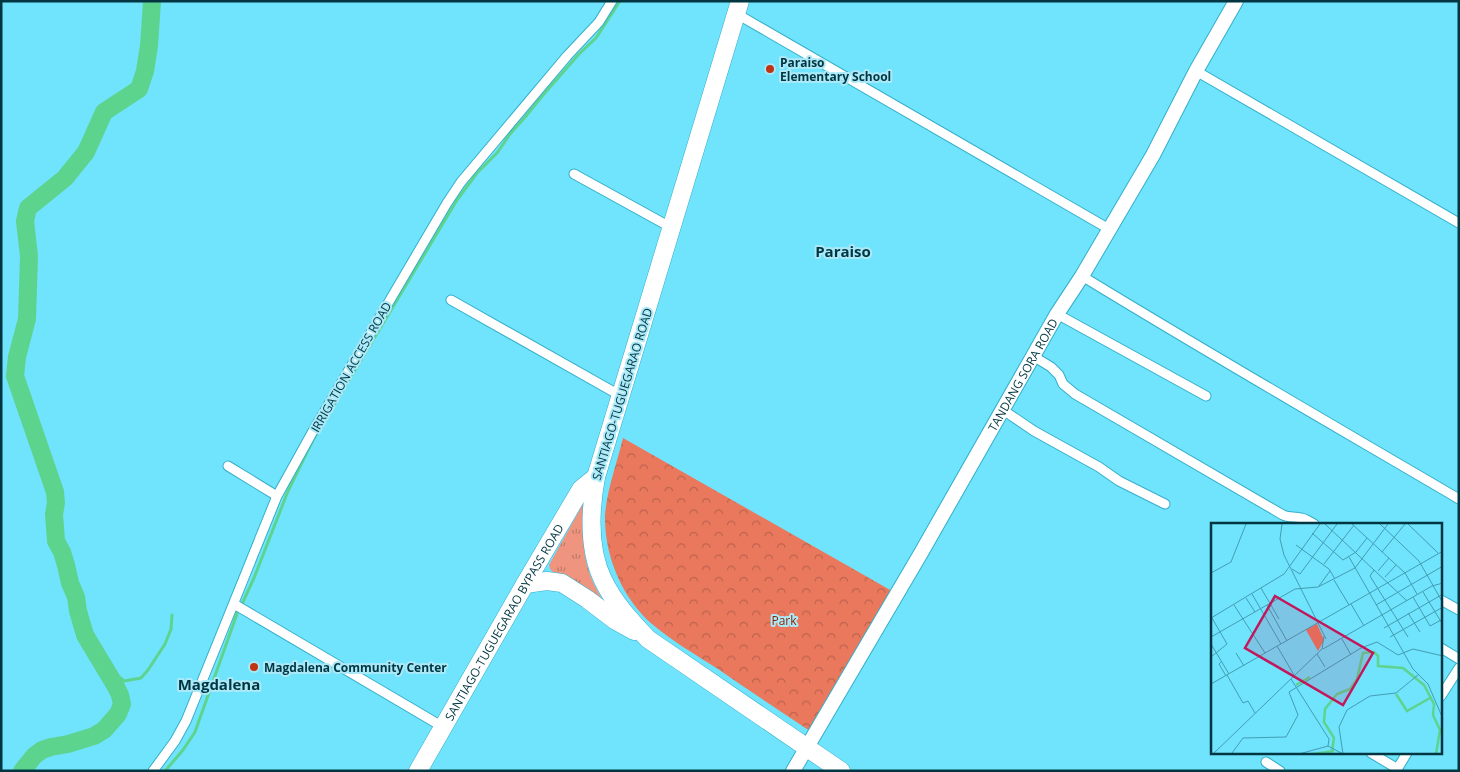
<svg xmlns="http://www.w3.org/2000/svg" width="1460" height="772" font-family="'Open Sans',sans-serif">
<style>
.forest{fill:url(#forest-crowns)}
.park{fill:url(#park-tufts)}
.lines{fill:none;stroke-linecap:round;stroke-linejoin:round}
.stream{stroke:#5dd48d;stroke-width:3}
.river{stroke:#5dd48d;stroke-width:18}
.street-casing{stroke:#35afc9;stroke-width:11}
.secondary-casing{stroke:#35afc9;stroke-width:16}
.highway-casing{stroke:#35afc9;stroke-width:19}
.street{stroke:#fff;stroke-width:9}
.secondary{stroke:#fff;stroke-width:14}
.highway{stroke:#fff;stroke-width:18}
.poi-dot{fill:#bf3510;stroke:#abe9f8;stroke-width:2}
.labels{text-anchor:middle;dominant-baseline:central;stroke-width:4;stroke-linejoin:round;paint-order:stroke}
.poi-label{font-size:12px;font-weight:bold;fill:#003641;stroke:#abe9f8;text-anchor:start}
.street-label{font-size:12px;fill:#003641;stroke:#abe9f8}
.park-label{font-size:12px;fill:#8a2307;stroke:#abe9f8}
.quarter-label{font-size:15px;font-weight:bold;fill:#003641;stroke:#abe9f8}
.inset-river{fill:none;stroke:#5dd48d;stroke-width:2.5}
.inset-road{fill:none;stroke:#439eb2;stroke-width:1}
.view{fill:#c2185b;fill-opacity:0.15;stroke:#c2185b;stroke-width:2.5}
.inset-edge{fill:none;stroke:#003641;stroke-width:2.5}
</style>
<defs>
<pattern id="forest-crowns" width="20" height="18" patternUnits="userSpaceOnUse" patternTransform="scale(1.25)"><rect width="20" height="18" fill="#ea785c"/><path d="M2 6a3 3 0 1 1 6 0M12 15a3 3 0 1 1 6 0" fill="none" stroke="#bb634e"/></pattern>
<pattern id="park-tufts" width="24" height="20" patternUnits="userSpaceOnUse" patternTransform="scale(1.25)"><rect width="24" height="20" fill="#ef947e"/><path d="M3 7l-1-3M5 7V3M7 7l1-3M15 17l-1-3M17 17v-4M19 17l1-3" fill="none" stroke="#bf7a69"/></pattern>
</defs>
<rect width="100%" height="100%" fill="#70e3fd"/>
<path class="forest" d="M 623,438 L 892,591 L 810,731 C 779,710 748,690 718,669 C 696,655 672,641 652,624 C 622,598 604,555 605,515 C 607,489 617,463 623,438 Z"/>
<path class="park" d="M 588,495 C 582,537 579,561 602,599 L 563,574 L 553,572 L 550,569 L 549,565 Z"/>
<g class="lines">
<path class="stream" d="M 242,604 L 254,578 L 288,491 L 313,440 L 457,200 L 477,173 L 497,153 L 510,134 L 526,116 L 543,95 L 579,54 L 596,38 L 620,1
M 108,673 L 118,676 L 124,681 L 141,678 L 148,670 L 165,644 L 171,629 L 172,615
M 165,771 L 183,750 L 195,732 L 238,611"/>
<path class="river" d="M 22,771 L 34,756 L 42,750 L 51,747 L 68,744 L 94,736 L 104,730 L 118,714 L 122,704 L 120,695 L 115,685 L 85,635 L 78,611 L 76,597 L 70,583 L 66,565 L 62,552 L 56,541 L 54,514 L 56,503 L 55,492 L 15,376 L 17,357 L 27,319 L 29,256 L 25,221 L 28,208 L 65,178 L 86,152 L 104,112 L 139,89 L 145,71 L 149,46 L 152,1"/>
<g class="street-casing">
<path id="street" d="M 737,14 L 1109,229
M 1196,71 L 1459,223
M 574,174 L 672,228
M 1082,276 C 1206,352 1333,425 1459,499
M 451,300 L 621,396
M 1057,314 L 1206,396
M 1033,356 L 1051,367 L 1059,375 L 1063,384 L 1075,394 L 1283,515 C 1289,518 1295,516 1301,518 C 1306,519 1310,522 1314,524
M 1003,410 L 1034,431 L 1099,467 L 1119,481 L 1165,504
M 228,466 L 277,496
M 1441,600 L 1459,610
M 234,604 L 443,727
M 1441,648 L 1459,659
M 1441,696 L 1459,668
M 1371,753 L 1398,769
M 1266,762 L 1280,771
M 153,771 L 175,741 L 186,721 L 277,496 L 313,431 L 447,203 L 461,182 L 567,56 L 599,22 L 612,1
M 1396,771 L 1407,753"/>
</g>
<g class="secondary-casing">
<g id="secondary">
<path id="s1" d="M 793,771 L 921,553 L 1057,314 L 1082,276 L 1153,155 L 1196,71 L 1236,1"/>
</g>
</g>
<g class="highway-casing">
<g id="highway">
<path d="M 740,1 L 596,477 C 590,510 588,549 603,580 C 614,603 631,621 648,639 L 841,771"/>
<path d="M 525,584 L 547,581 L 562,583 L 587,599 L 616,621 L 634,631"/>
<path id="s2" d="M 418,771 L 525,584 L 581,489 L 596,477"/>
</g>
</g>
<use href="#street" class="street"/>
<use href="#secondary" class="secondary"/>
<use href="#highway" class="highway"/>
</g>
<g class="poi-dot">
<circle cx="770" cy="69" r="5"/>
<circle cx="254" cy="667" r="5"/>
</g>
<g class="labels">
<g class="poi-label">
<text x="780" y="62">Paraiso<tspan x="780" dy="14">Elementary School</tspan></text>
<text x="264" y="667">Magdalena Community Center</text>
</g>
<g class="street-label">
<text transform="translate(351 367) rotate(-60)">IRRIGATION ACCESS ROAD</text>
<text stroke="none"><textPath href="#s1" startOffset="458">TANDANG SORA ROAD</textPath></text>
<text transform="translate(622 394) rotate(-73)">SANTIAGO-TUGUEGARAO ROAD</text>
<text stroke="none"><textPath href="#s2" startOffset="172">SANTIAGO-TUGUEGARAO BYPASS ROAD</textPath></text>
</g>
<g class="park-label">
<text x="784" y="620">Park</text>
</g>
<g class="quarter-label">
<text x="843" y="251">Paraiso</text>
<text x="219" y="684">Magdalena</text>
</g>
</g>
<g transform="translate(1211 523)">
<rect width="231" height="231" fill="#70e3fd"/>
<path d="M 106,101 L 113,117 L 107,128 L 95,107 Z" fill="#ea785c"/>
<path class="inset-river" d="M 85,162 L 99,154M 185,171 L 196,188 L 219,175M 121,228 L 123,215 L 113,199 L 114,186 L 126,171 L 139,166 L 146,156 L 152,130 L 163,129 L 167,133 L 167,143 L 192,145 L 213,162 L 223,181 L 222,192 L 229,207 L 225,231M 102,231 L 123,228"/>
<path class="inset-road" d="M 71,1 L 69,16 L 73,32 L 115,116M 114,1 L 196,78M 141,1 L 194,50 L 206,71M 169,1 L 208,38 L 232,80M 197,1 L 227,30M 101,10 L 132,37 L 145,29 L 156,15M 85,22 L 118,46 L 124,56M 171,29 L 194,1M 138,34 L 202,146 L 217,161 L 232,196M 113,41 L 143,2M 81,46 L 89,51 L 126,1M 163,47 L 159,53 L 197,114M 167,48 L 178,35M 0,50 L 20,39 L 35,1M 174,54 L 185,42M 123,57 L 138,82M 108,63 L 119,48M 50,65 L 68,96M 212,69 L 232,102M 41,71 L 70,121M 202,74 L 219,103 L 232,96M 35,75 L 44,89M 140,81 L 153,103M 23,82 L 54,130M 56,82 L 76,118M 165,82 L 232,43M 197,90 L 209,109M 0,95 L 73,51 L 109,1M 173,105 L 232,71M 0,114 L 84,66 L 107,64 L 144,45 L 177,1M 179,114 L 232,84M 131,116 L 140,132M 0,121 L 18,151M 66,123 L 83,152M 112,126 L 221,63 L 232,60M 25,130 L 33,143M 106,131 L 114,144M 0,134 L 16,121 L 1,95M 10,139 L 8,141 L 15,153M 16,152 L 32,180 L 37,178 L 44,190M 80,156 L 118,216 L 117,223M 0,161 L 232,28M 117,223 L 132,231M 21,230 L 32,215 L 75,214 L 87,192 L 78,169 L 150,125 L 166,119 L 187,132 L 202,126 L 232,133M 2,231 L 111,126 L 113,113M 88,231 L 117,223M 132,231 L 128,204 L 136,187 L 159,173 L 185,170 L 207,152"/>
<path class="view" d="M 64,73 L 162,130 L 132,182 L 34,125 Z"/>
<rect width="231" height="231" class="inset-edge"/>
</g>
<rect width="1460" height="772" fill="none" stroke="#003641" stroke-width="5"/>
</svg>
